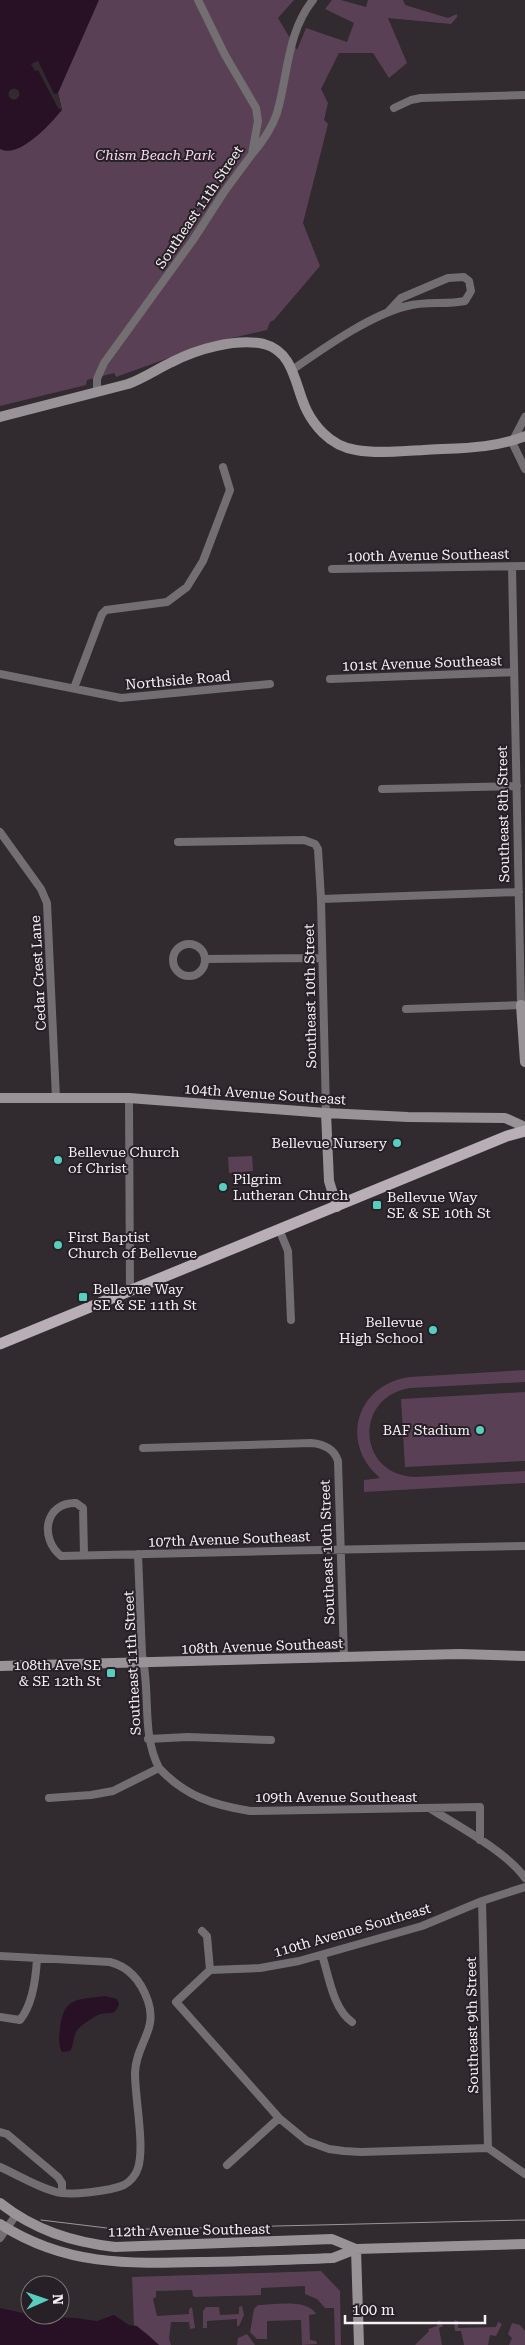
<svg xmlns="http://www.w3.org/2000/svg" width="525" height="2345" font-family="'Roboto Serif',serif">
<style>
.green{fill:#594054}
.water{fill:#291125}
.pier{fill:#312a2f}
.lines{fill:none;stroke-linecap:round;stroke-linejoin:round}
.street{stroke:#726e71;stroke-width:8}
.secondary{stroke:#999397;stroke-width:10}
.primary{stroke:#b7afb5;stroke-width:11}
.tram{stroke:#9b9599;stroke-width:1}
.poi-dot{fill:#58cebf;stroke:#272026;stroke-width:2}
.labels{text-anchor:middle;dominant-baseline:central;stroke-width:4;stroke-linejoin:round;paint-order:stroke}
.park-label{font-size:14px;font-style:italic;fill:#f9d8f1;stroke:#272026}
.street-label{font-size:14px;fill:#f6f1f5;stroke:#272026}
.poi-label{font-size:14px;fill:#f6f1f5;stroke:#272026;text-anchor:start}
</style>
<rect width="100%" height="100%" fill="#312a2f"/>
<path class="green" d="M 43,0 L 294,0 L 278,18 L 297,50 L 306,28 L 347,42 L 354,23 L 325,9 L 332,0 L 341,0 L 366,7 L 368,0 L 403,0 L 405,5 L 448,18 L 457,14 L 457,17 L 451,24 L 388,18 L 407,63 L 389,78 L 373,53 L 339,53 L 321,89 L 328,103 L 324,120 L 328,124 L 303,223 L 320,266 L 274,320 L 270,322 L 267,330 L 210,343 L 116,377 L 114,373 L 87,380 L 86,385 L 0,406 L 0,65 Z
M 252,1156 L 253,1171 L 229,1173 L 228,1157 Z
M 525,1370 L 525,1382 L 410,1388 C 353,1397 357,1476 416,1477 L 525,1471 L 525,1483 L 364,1492 L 364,1480 L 380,1478 C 339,1444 356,1384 410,1377 Z
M 525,1392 L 525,1461 L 405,1467 L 401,1399 Z
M 321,2271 L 340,2291 L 341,2345 L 335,2345 L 334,2308 L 325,2308 L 317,2299 L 305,2294 L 305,2286 L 261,2288 L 261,2295 L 195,2297 L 193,2296 L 192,2290 L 156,2291 L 156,2297 L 153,2299 L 157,2316 L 189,2314 L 189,2309 L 192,2307 L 195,2328 L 190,2329 L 189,2322 L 171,2322 L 169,2339 L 171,2345 L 159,2345 L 146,2333 L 134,2326 L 132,2277 Z
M 258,2305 C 273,2305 307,2298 316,2314 L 309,2315 L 310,2340 L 316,2341 L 317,2344 L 302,2345 L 301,2320 L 267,2321 L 267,2339 L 257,2339 L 250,2332 L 254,2309 Z
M 242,2306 L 244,2315 L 239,2326 L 237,2326 L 237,2319 L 207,2321 L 207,2328 L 203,2328 L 203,2311 L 206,2307 L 219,2307 L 220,2315 L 239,2314 L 239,2307 Z
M 440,2320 L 443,2326 L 439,2328 L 442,2345 L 415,2345 L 429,2331 L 428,2329 L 437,2326 L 437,2322 Z
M 454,2320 L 458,2321 L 458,2328 L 496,2327 L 498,2322 L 502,2324 L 496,2336 L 490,2335 L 488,2345 L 464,2345 L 461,2331 L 455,2331 Z
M 512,2323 L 520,2325 L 525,2331 L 525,2345 L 509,2345 L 512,2338 L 508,2334 Z
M 247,2334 L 255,2345 L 237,2345 L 238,2338 Z"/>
<path class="water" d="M 0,0 L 99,0 L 58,93 L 62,110 C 51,123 20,159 0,149 Z
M 105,1996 L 117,1999 L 119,2004 C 115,2016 111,2012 101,2014 C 95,2015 82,2025 78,2029 C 73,2035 74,2045 70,2051 L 62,2052 C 58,2045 59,2036 60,2028 C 64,1996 78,2000 105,1996 Z
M 0,2308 L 41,2317 L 75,2318 L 97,2321 L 114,2315 L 129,2325 L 137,2326 L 159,2345 L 0,2345 Z"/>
<path class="pier" d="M 38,61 L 54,94 L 58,93 L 62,110 L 58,108 L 38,70 L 35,71 L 31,64 Z
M8.5 94a5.5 5.5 0 1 1 11 0a5.5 5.5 0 1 1-11 0Z"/>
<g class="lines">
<path class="street" d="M 394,108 L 411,100 L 421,98 L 525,95
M 253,153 C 263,141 272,128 277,113 C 288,75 287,32 313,0
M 292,370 C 324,348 370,315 407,306 C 426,301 446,305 465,301 L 471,291 L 469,281 L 464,277 L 448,278 L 401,298 L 388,312
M 97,391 L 97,379 L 104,363 L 193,240 L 224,192 L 252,154 L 258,121 L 256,108 L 225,55 L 198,0
M 525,417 L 512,442 L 525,469
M 332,569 L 525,566
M 0,674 L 121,698 L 270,684
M 330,679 L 514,672
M 74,688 L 102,614 L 106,610 L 167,602 L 187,587 L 203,561 L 230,490 L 223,467
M 382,789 L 517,786
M 0,832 L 41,889 L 47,903 L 56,1098
M 178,842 L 304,840 L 315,844 L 318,849 L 321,899 L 326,1113
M 321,899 L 519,892
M173 960a16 16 0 1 1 32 0a16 16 0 1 1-32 0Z
M 206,959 L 322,958
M 406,1009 L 521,1005 L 512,567
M 129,1098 L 130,1292
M 279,1229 L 288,1251 L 291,1320
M 143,1448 L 311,1443 C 323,1444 334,1448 338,1461 L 344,1657
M 138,1554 L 142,1655 C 151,1693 141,1733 159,1768
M 84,1555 L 83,1508 L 76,1503 C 45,1502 39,1538 61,1556 C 216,1553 370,1548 525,1546
M 148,1739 L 188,1737 L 271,1740
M 49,1798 L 91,1795 L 113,1791 L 159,1768 C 185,1796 213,1805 250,1811 L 480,1807 L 480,1840
M 431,1809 C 458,1826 507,1852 525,1878
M 482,1901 L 488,2148
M 202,1931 L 207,1936 L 210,1970 L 176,2002 L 279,2118 L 307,2141 L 329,2149 L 344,2151 L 361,2152 L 488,2148
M 322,1955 C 329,1976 333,2009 352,2022
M 0,1956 L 110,1962 C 130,1967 141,1981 148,2001 C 158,2031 136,2043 135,2073 C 135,2099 145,2146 138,2168 C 136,2175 130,2182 124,2185 C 110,2191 70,2196 56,2192 C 37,2187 18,2175 0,2167
M 210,1970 L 260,1968 L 299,1961 L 422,1926 L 482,1901 L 525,1887
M 0,2017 L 20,2020 C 33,2004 36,1978 37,1958
M 0,2132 L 7,2134 L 58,2177 L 62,2183 L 62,2193
M 488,2148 L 525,2174
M 227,2165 L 279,2118
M 0,2238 L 16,2215"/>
<path class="secondary" d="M 0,417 L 128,384 C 144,378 157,369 172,362 C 197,349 236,338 264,344 C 295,352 295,388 307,411 C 311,419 317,427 323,433 C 332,442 343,448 356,450 C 378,454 402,451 424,450 C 457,448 494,449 525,436
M 521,1005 L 525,1062
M 0,1098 L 129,1098 L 326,1113 L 408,1117 L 505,1118 L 525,1127
M 326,1113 L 329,1181 L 337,1207
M 0,1666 L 459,1654 L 525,1656
M 0,2203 C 34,2230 72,2242 115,2247 L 332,2239 L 356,2249
M 0,2224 C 65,2266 128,2264 203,2262 C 246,2261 290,2260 333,2258 L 356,2249 L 525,2244
M 356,2249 L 359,2345"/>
<path class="primary" d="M 0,1344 L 507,1136 L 525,1131"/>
<path class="tram" d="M 41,2220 L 115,2229 L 153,2229 L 525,2220"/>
</g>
<g class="poi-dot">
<circle cx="397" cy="1143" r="5"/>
<circle cx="58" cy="1160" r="5"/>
<circle cx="223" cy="1187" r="5"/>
<rect x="372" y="1200" width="10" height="10" rx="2.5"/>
<circle cx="58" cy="1245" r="5"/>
<rect x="78" y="1292" width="10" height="10" rx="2.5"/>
<circle cx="433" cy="1330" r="5"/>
<circle cx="480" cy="1430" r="5"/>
<rect x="106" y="1668" width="10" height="10" rx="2.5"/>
</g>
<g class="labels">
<g class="park-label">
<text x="155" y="155">Chism Beach Park</text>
</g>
<g class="street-label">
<text transform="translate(199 207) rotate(-56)">Southeast 11th Street</text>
<text transform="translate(428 555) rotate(-1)">100th Avenue Southeast</text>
<text transform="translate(422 663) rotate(-2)">101st Avenue Southeast</text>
<text transform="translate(178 680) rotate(-5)">Northside Road</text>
<text transform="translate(503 814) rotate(-91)">Southeast 8th Street</text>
<text transform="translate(38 973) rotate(-93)">Cedar Crest Lane</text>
<text transform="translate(310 996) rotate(-91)">Southeast 10th Street</text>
<text transform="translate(265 1094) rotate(4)">104th Avenue Southeast</text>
<text transform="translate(229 1539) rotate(-2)">107th Avenue Southeast</text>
<text transform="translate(327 1552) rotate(-92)">Southeast 10th Street</text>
<text transform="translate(262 1646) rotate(-2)">108th Avenue Southeast</text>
<text transform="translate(132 1663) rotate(-93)">Southeast 11th Street</text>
<text x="336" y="1797">109th Avenue Southeast</text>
<text transform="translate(352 1930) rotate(-16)">110th Avenue Southeast</text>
<text transform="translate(472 2025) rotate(-91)">Southeast 9th Street</text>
<text transform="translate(189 2230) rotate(-1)">112th Avenue Southeast</text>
</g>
<g class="poi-label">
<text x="387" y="1143" text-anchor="end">Bellevue Nursery</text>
<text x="68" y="1152">Bellevue Church<tspan x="68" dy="16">of Christ</tspan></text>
<text x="233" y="1179">Pilgrim<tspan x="233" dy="16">Lutheran Church</tspan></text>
<text x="387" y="1197">Bellevue Way<tspan x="387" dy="16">SE &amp; SE 10th St</tspan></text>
<text x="68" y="1237">First Baptist<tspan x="68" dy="16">Church of Bellevue</tspan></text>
<text x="93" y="1289">Bellevue Way<tspan x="93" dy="16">SE &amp; SE 11th St</tspan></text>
<text x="423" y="1322" text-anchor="end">Bellevue<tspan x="423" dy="16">High School</tspan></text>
<text x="470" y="1430" text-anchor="end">BAF Stadium</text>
<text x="101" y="1665" text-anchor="end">108th Ave SE<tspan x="101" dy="16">&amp; SE 12th St</tspan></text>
</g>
</g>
<g transform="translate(45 2300) rotate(88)"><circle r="24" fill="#272026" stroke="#7a7479"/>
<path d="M0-4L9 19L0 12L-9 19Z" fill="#58cebf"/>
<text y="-8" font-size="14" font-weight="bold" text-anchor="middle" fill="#f6f1f5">N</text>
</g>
<path d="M345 2315v8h140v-8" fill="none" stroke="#f6f1f5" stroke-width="2.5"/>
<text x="352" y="2315" font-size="15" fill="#f6f1f5" stroke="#272026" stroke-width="4" paint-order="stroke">100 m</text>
</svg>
